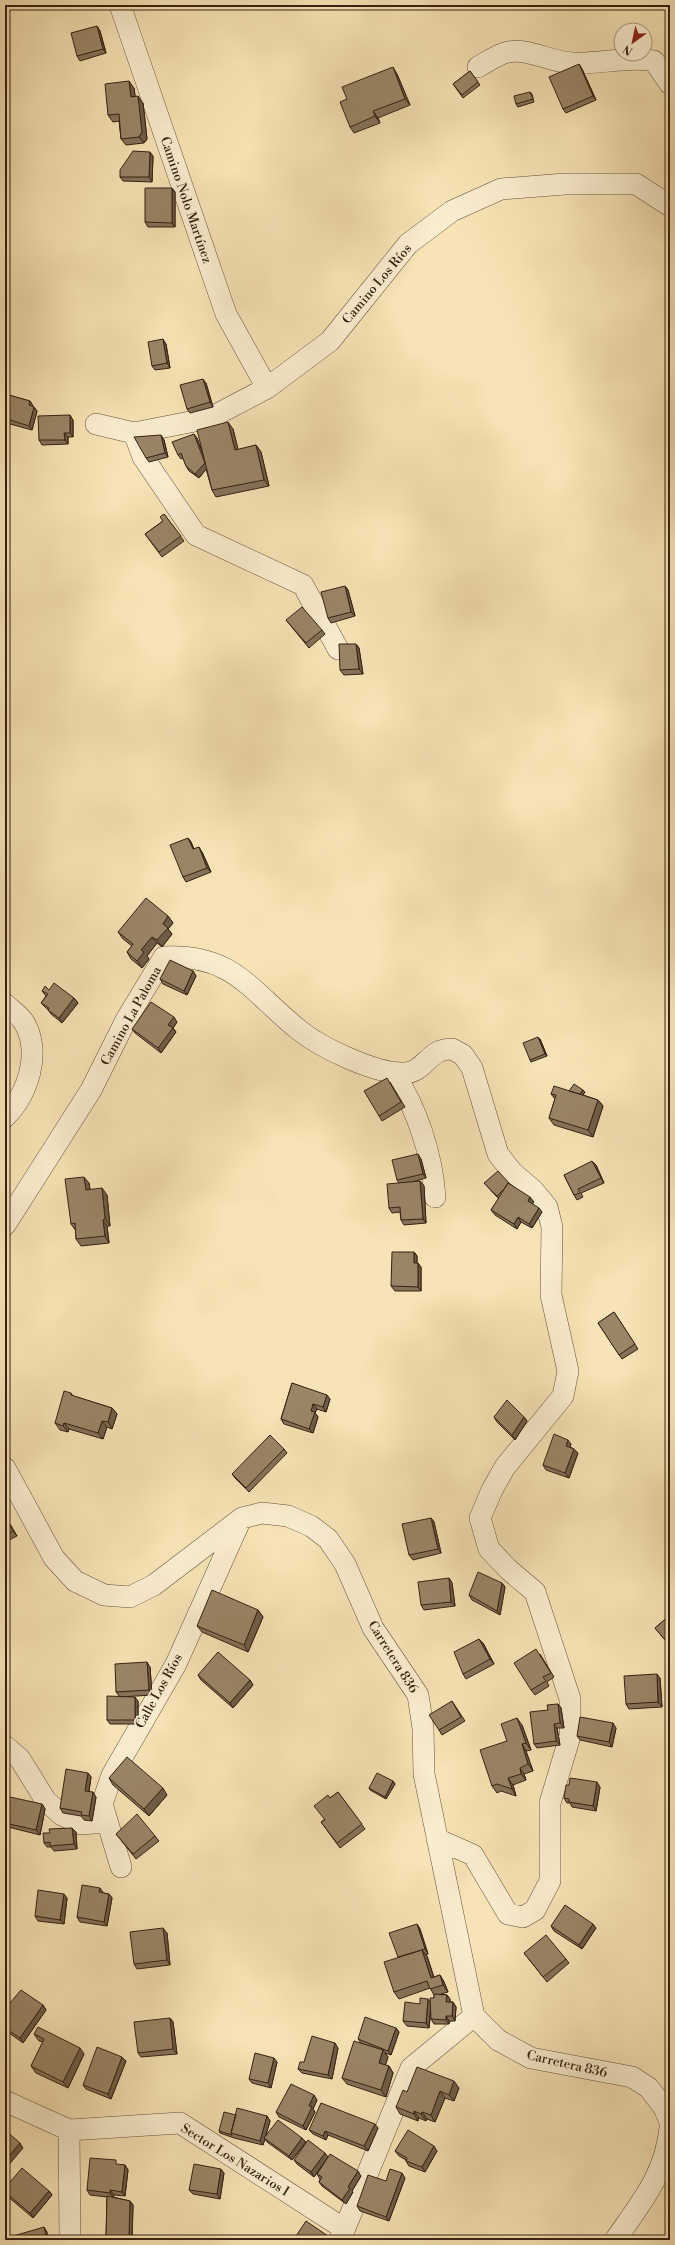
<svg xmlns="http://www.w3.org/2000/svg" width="675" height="2245" font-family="'Libre Bodoni',serif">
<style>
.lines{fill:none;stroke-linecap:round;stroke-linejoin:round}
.minor-casing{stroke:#66513c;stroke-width:22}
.minor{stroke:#faedcf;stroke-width:21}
.wall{fill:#847259;stroke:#362013}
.shaded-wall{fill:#6c5d48;stroke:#362013}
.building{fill:#9a8567;stroke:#362013}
.labels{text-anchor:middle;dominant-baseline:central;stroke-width:3.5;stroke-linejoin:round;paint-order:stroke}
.street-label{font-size:13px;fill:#362013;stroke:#faedcf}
</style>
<rect width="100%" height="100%" fill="#f7e3b5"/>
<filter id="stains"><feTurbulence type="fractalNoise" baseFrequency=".005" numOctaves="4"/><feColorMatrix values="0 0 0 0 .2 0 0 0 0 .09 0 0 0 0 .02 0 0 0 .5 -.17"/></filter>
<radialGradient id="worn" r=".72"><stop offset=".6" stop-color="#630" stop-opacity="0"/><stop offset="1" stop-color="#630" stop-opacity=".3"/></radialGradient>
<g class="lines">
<g class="minor-casing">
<path id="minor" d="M 120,5 L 226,314 L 267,388
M 478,67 C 487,62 498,54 508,52 C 530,48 552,63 574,63 C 602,64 627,56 654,61 L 670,84
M 96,424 L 134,433 L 210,418 L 267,388 L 330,341 L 408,244 L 452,211 L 501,189 L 565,184 L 636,184 L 670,206
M 134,433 L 143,457 L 196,535 L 303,585 L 338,649
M 5,1004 C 11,1010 21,1016 25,1024 C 41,1054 28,1094 5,1117
M 393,1072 C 417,1108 432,1154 435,1197
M 5,1225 L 91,1090 L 126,1020 L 164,957 C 235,954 251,992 299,1030 C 321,1048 376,1074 404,1073 C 421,1073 426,1057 440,1051 C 443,1050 448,1049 452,1049 L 463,1055 L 472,1068 L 498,1154 L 512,1172 L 533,1190 L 547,1207 L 552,1227 L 551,1295 L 568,1371 L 563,1396 L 505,1467 L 492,1490 L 480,1518 L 489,1549 L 509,1570 L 535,1592 L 570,1699 L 570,1736 L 550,1803 L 550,1881 L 535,1910 L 523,1917 L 508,1914 L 473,1855 L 437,1839
M 5,1468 L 54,1558 L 75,1581 L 104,1595 L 130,1597 L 154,1585 L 242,1518 L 262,1513 L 288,1516 L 311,1526 L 328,1539 L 345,1564 L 373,1628 L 418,1695 L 423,1728 L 424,1774 L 474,2016 L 498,2040 L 531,2058 L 632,2077 L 649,2088 L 664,2108 L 670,2122
M 5,1746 L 20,1759 L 46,1801 L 62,1815 L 81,1824 L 107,1822
M 121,1867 L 102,1804 L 112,1775 L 176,1664 L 240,1521
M 5,2101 L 69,2130 L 180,2123 L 343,2228
M 69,2130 L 70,2240
M 340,2240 L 411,2068 L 474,2016
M 615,2240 C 641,2203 665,2175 670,2128"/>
</g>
<use href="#minor" class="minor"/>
</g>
<path class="wall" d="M 97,26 L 100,31 L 106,53 L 80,61 L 77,56 Z
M 579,64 L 582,69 L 596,100 L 566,113 L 563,109 Z
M 470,71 L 480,85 L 463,98 L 453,84 Z
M 397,74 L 410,105 L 378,118 L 380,123 L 354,133 L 350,127 L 347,99 Z
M 134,88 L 135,96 L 143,103 L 147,139 L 144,143 L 126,145 L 121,139 L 119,121 L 113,122 L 108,115 Z
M 530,92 L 532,94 L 534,102 L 518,107 L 516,104 Z
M 153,156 L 152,182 L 123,181 L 120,177 Z
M 172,188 L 175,192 L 175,227 L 148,227 L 145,222 Z
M 166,344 L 170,368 L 155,370 L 152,366 Z
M 206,383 L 213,407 L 190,413 L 187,409 Z
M 5,394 L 30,401 L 33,406 L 37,411 L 32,430 L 10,424 L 8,431 L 5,431 Z
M 73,420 L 73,437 L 68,437 L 68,444 L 42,445 L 39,440 Z
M 233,429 L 238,450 L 256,445 L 261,452 L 269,486 L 216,497 L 212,490 L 206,469 L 199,478 L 189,471 L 186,466 L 183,458 L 181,459 L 178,455 L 197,438 L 201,449 Z
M 161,435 L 164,440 L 168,457 L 149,462 L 146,458 Z
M 164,514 L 184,541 L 162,557 L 145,534 L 163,521 Z
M 345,586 L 348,590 L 355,616 L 331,623 L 328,618 Z
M 286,620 L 322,630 L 325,634 L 309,648 Z
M 356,644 L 359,648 L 363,674 L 344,675 L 340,670 Z
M 188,838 L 191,842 L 194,849 L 202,852 L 211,872 L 186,882 L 183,877 Z
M 168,916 L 173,923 L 168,929 L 172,934 L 162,947 L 157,943 L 147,956 L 149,959 L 142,968 L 131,959 L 127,952 L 132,946 L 123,939 L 118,932 Z
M 193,971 L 196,976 L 187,995 L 163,984 L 160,979 Z
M 49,990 L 74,998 L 78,1003 L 62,1023 L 51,1014 L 48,1010 L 41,1003 L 46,996 L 42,991 Z
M 177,1022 L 173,1028 L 176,1032 L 161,1053 L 135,1033 L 132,1029 Z
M 538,1037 L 540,1039 L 547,1056 L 531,1062 L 530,1060 Z
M 390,1082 L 405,1107 L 382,1121 L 379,1116 Z
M 569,1091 L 585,1092 L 583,1095 L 598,1100 L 603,1106 L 593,1137 L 554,1125 L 549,1118 L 555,1099 L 551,1094 Z
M 421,1159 L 426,1178 L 408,1183 L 420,1181 L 424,1186 L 426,1223 L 404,1225 L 401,1220 L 400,1212 L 392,1213 L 389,1208 L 399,1183 L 397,1180 Z
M 596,1165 L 604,1183 L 581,1193 L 583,1197 L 577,1200 L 574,1195 L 564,1175 Z
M 89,1183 L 90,1189 L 107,1195 L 110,1226 L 107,1226 L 109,1243 L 81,1246 L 76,1239 L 76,1231 L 71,1224 Z
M 484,1183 L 510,1184 L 534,1202 L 532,1204 L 542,1212 L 532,1228 L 521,1222 L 517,1229 L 495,1215 L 491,1210 L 500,1197 L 498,1198 Z
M 414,1252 L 417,1256 L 417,1263 L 421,1267 L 421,1291 L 395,1291 L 391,1286 Z
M 614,1312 L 638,1349 L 622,1359 L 598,1323 Z
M 292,1383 L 330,1399 L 326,1412 L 317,1409 L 315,1413 L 318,1417 L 313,1433 L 284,1424 L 281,1419 Z
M 71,1393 L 73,1396 L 112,1408 L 117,1414 L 112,1429 L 107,1427 L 103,1439 L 69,1429 L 68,1432 L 60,1430 L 55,1423 Z
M 494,1417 L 524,1417 L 527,1421 L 515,1440 L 497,1422 Z
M 571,1444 L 570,1447 L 574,1449 L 578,1453 L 569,1478 L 546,1470 L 543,1465 Z
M 284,1449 L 287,1453 L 249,1492 L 235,1478 L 232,1474 Z
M 5,1516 L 17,1536 L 5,1542 Z
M 431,1518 L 434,1522 L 441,1553 L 413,1560 L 409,1555 Z
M 449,1578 L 452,1583 L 455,1606 L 424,1610 L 421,1605 Z
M 502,1583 L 505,1587 L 500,1615 L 472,1600 L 469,1595 Z
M 258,1610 L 263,1617 L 248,1652 L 202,1632 L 197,1626 Z
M 670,1615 L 670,1646 L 655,1628 Z
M 479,1639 L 483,1643 L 494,1664 L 466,1679 L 463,1674 Z
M 540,1654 L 554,1677 L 547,1682 L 549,1686 L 535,1695 L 531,1690 Z
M 150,1667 L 152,1695 L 121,1697 L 138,1701 L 138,1724 L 110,1724 L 107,1720 L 120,1697 L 116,1692 Z
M 198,1675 L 250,1680 L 253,1685 L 233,1708 L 201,1680 Z
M 660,1678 L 662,1707 L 629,1709 L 626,1704 Z
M 452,1701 L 465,1721 L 442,1735 L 439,1730 Z
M 558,1704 L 561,1708 L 564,1728 L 557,1728 L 560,1745 L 537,1748 L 534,1744 L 548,1710 Z
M 522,1725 L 531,1750 L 526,1751 L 533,1771 L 524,1774 L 526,1780 L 513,1785 L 516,1796 L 501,1791 L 497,1793 L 492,1786 L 507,1741 Z
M 616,1728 L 612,1747 L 580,1740 L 577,1736 Z
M 88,1773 L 91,1777 L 89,1792 L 96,1797 L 92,1821 L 84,1820 L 81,1816 L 63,1813 L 60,1808 Z
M 109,1778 L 167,1795 L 149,1816 L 113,1785 Z
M 393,1781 L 395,1784 L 386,1799 L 370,1790 L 369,1788 Z
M 569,1785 L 600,1787 L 596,1811 L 572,1807 L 570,1803 L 567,1803 L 564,1798 Z
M 338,1792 L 365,1829 L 340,1848 L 321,1822 L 324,1820 L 330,1798 Z
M 42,1804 L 45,1809 L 40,1835 L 8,1827 L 5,1824 L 5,1820 Z
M 76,1832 L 77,1849 L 54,1851 L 51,1847 L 47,1847 L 44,1843 Z
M 116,1834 L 155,1836 L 159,1841 L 136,1859 Z
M 103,1892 L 103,1893 L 109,1894 L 112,1898 L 107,1926 L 80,1922 L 77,1917 Z
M 67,1898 L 64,1924 L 38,1921 L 35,1916 Z
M 417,1924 L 420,1929 L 428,1954 L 425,1955 L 427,1956 L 434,1977 L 440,1975 L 444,1982 L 448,1992 L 441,1994 L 447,1995 L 450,1999 L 450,2002 L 453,2002 L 456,2007 L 455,2021 L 449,2021 L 449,2024 L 434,2024 L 431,2019 L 431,2011 L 429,2028 L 407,2026 L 403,2021 L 420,2004 L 430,2002 L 434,1998 L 434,1995 L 430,1988 L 399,1999 L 394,1992 L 398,1957 Z
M 551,1926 L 596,1928 L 582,1949 L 554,1931 Z
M 167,1933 L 170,1965 L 137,1969 L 134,1964 Z
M 524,1953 L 566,1959 L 569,1963 L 547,1982 Z
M 43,2005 L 46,2010 L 23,2043 L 5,2030 L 5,2009 Z
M 170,2018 L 173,2022 L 177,2054 L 141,2057 L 138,2053 Z
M 396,2028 L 399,2032 L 391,2055 L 385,2053 L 388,2057 L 385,2065 L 389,2066 L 393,2073 L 386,2097 L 347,2084 L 342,2078 L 361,2043 L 358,2039 Z
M 34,2034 L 84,2054 L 68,2088 L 36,2073 L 31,2066 L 43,2042 L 39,2041 Z
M 338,2048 L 332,2079 L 302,2073 L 298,2069 L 304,2062 Z
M 122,2057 L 126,2061 L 111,2099 L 86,2089 L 83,2085 Z
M 277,2062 L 271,2088 L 252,2083 L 249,2079 Z
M 459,2088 L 454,2101 L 445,2098 L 435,2122 L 427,2119 L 426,2121 L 419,2118 L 418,2121 L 400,2114 L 396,2107 L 407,2092 Z
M 317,2100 L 313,2109 L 315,2112 L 306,2130 L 279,2117 L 276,2112 Z
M 236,2115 L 267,2116 L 270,2121 L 266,2135 L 302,2138 L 306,2142 L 292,2160 L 267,2142 L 265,2139 L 263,2145 L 234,2138 L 220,2133 L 219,2131 Z
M 378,2128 L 368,2151 L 328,2135 L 326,2140 L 313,2134 L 309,2130 Z
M 395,2151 L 437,2151 L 425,2172 L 409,2166 L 406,2161 L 406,2160 L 399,2156 Z
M 328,2157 L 361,2176 L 352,2191 L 353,2192 L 346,2204 L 322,2186 L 319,2182 L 320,2179 L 317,2174 L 324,2163 L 314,2177 L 297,2164 L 294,2160 Z
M 119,2165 L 125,2165 L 128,2170 L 125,2196 L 114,2195 L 113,2197 L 130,2201 L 133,2205 L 132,2240 L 108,2240 L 106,2237 L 107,2197 L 90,2195 L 87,2190 Z
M 224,2173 L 220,2199 L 193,2194 L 189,2190 Z
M 405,2178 L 389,2221 L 360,2211 L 357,2206 L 386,2181 Z
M 5,2188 L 49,2191 L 52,2195 L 33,2218 L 6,2195 L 5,2193 Z"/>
<path class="shaded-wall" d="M 97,26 L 100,31 L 106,53 L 103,49 Z
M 579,64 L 582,69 L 596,100 L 593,96 Z
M 393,67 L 397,74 L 410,105 L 405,99 Z
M 129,81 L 134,88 L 136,103 L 131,97 Z
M 138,96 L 143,103 L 147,139 L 144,143 L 139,137 Z
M 373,111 L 378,118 L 380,123 L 375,116 Z
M 150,152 L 153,156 L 152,182 L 149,177 Z
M 172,188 L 175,192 L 175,227 L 172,223 Z
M 163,339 L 166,344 L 170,368 L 167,363 Z
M 203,379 L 206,383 L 213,407 L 210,402 Z
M 30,401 L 33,406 L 32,410 L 29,405 Z
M 34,407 L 37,411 L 32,430 L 29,426 Z
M 70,415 L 73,420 L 73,437 L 70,433 Z
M 7,419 L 10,424 L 8,431 L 5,428 L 5,425 Z
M 228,422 L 233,429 L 240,457 L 235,450 Z
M 64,433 L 68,437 L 68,444 L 65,440 Z
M 194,434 L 197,438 L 208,467 L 199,478 L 195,474 Z
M 161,435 L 164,440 L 168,457 L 165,453 Z
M 256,445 L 261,452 L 269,486 L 264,480 Z
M 345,586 L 348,590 L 355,616 L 351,612 Z
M 356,644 L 359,648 L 363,674 L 359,669 Z
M 188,838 L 191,842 L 196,854 L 193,849 Z
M 199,847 L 202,852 L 211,872 L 207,868 Z
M 168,916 L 173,923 L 168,929 L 172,934 L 162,947 L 157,940 L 163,924 Z
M 152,937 L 157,943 L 147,956 L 149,959 L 142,968 L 137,961 L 141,950 Z
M 193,971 L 196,976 L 187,995 L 184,991 Z
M 74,998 L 78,1003 L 62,1023 L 59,1018 Z
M 174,1017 L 177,1022 L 173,1028 L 176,1032 L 161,1053 L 158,1048 L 168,1025 Z
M 538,1037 L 540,1039 L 547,1056 L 545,1054 Z
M 583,1090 L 585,1092 L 580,1099 L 579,1097 Z
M 598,1100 L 603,1106 L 593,1137 L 588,1130 Z
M 418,1154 L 421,1159 L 426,1178 L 423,1174 Z
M 592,1161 L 596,1165 L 604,1183 L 601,1178 Z
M 84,1177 L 89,1183 L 91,1197 L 86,1190 Z
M 420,1181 L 424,1186 L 426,1223 L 423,1219 Z
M 102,1188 L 107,1195 L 110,1226 L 105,1219 Z
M 530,1197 L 534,1202 L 531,1206 L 528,1201 Z
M 539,1208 L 542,1212 L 532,1228 L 529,1224 Z
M 518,1217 L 521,1222 L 517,1229 L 514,1224 Z
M 103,1220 L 107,1226 L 109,1243 L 105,1236 Z
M 414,1252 L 417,1256 L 417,1267 L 414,1263 Z
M 418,1263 L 421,1267 L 421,1291 L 418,1287 Z
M 327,1395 L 330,1399 L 326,1412 L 323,1407 Z
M 313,1404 L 317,1409 L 315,1413 L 318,1417 L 313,1433 L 309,1429 L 311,1411 Z
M 112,1408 L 117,1414 L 112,1429 L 108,1422 Z
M 524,1417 L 527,1421 L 515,1440 L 512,1435 Z
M 102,1421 L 107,1427 L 103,1439 L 98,1433 Z
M 64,1423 L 69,1429 L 68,1432 L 63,1426 Z
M 568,1440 L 571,1444 L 569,1450 L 566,1446 Z
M 574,1449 L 578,1453 L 569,1478 L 565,1473 Z
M 5,1516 L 7,1519 L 17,1536 L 13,1531 Z
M 431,1518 L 434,1522 L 441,1553 L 438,1549 Z
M 449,1578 L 452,1583 L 455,1606 L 451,1602 Z
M 502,1583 L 505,1587 L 500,1615 L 497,1611 Z
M 258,1610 L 263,1617 L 248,1652 L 244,1645 Z
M 479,1639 L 483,1643 L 494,1664 L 490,1659 Z
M 147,1662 L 150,1667 L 152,1695 L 149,1690 Z
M 657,1674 L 660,1678 L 662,1707 L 658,1702 Z
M 250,1680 L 253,1685 L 233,1708 L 230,1703 Z
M 135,1697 L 138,1701 L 138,1724 L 135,1720 Z
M 558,1704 L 561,1708 L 564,1728 L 560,1723 Z
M 517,1718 L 522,1725 L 531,1750 L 526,1743 Z
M 613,1723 L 616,1728 L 612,1747 L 609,1742 Z
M 554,1724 L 557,1728 L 560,1745 L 556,1741 Z
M 522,1744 L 526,1751 L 533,1771 L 528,1764 Z
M 520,1768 L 524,1774 L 526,1780 L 521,1774 Z
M 88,1773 L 91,1777 L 88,1796 L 85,1791 Z
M 508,1778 L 513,1785 L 516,1796 L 512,1789 Z
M 393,1781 L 395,1784 L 386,1799 L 385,1797 Z
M 597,1782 L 600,1787 L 596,1811 L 593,1806 Z
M 163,1788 L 167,1795 L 149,1816 L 144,1809 Z
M 93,1792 L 96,1797 L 92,1821 L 89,1816 Z
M 42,1804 L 45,1809 L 40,1835 L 36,1830 Z
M 72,1828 L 76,1832 L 77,1849 L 74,1844 Z
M 100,1888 L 103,1892 L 102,1897 L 99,1892 Z
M 64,1894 L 67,1898 L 64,1924 L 60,1920 Z
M 109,1894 L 112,1898 L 107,1926 L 104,1922 Z
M 417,1924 L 420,1929 L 428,1954 L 425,1949 Z
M 593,1924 L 596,1928 L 582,1949 L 579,1945 Z
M 163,1928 L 167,1933 L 170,1965 L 167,1960 Z
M 422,1950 L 427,1956 L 436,1985 L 431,1978 Z
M 440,1975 L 444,1982 L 448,1992 L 443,1985 Z
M 447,1995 L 450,1999 L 450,2007 L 446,2002 Z
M 428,1999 L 431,2003 L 429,2028 L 426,2023 Z
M 453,2002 L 456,2007 L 455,2021 L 452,2016 Z
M 43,2005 L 46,2010 L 23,2043 L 20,2038 Z
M 446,2016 L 449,2021 L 449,2024 L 446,2020 Z
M 170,2018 L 173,2022 L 177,2054 L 173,2049 Z
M 396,2028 L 399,2032 L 391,2055 L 388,2051 Z
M 335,2043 L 338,2048 L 332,2079 L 328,2075 Z
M 80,2048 L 84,2054 L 68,2088 L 63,2082 Z
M 383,2050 L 388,2057 L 384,2070 L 379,2063 Z
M 122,2057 L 126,2061 L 111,2099 L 108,2094 Z
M 274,2058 L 277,2062 L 271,2088 L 268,2083 Z
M 389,2066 L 393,2073 L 386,2097 L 381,2090 Z
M 454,2081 L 459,2088 L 454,2101 L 449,2095 Z
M 440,2091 L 445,2098 L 435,2122 L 431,2115 Z
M 314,2095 L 317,2100 L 313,2109 L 315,2112 L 306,2130 L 303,2126 L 309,2106 Z
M 414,2111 L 419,2118 L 418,2121 L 414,2114 Z
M 422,2112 L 427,2119 L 426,2121 L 421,2114 Z
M 267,2116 L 270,2121 L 263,2145 L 260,2141 Z
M 375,2124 L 378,2128 L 368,2151 L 364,2146 Z
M 325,2131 L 328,2135 L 326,2140 L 323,2136 Z
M 302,2138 L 306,2142 L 292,2160 L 289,2156 Z
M 20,2143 L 23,2148 L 7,2167 L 5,2165 L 5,2161 Z
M 434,2146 L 437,2151 L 425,2172 L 422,2167 Z
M 325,2153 L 328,2157 L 314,2177 L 311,2172 Z
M 125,2165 L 128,2170 L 125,2196 L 122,2192 Z
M 221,2169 L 224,2173 L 220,2199 L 217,2194 Z
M 358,2171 L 361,2176 L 352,2191 L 353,2192 L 346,2204 L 342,2200 L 348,2187 Z
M 402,2173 L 405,2178 L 389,2221 L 386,2217 Z
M 110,2190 L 114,2195 L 113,2197 L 110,2193 Z
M 49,2191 L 52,2195 L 33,2218 L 30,2213 Z
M 130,2201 L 133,2205 L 132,2240 L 131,2240 L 129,2237 Z
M 44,2227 L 47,2232 L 49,2240 L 47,2240 Z
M 328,2236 L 331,2240 L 326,2240 Z"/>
<path class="building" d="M 97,26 L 103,49 L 77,56 L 71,33 Z
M 579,64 L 593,96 L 563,109 L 549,77 Z
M 393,67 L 405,99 L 373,111 L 375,116 L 350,127 L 340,102 L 347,99 L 342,87 Z
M 470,71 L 478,82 L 462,95 L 453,84 Z
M 129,81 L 131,97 L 138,96 L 142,132 L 139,137 L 121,139 L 119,114 L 108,115 L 105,84 Z
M 530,92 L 533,99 L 516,104 L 514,96 Z
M 133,151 L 150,152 L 149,177 L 120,177 L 120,170 Z
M 145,188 L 172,188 L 172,223 L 145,222 Z
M 163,339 L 167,363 L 152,366 L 148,342 Z
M 203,379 L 210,402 L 187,409 L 180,385 Z
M 5,394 L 30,401 L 29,405 L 34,407 L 29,426 L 7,419 L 5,425 Z
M 70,415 L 70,433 L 64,433 L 65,440 L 39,440 L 38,416 Z
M 228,422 L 235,450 L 256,445 L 264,480 L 212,490 L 197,430 Z
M 194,434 L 205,463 L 195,474 L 186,466 L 181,453 L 178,455 L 172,442 Z
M 161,435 L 165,453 L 146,458 L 134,437 Z
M 164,514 L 181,536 L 159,552 L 145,534 L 163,521 L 160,517 Z
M 345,586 L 351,612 L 328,618 L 321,592 Z
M 302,607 L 322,630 L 306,643 L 286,620 Z
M 339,644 L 356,644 L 359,669 L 340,670 Z
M 188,838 L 193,849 L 199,847 L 207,868 L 183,877 L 170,845 Z
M 146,898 L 168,916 L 163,924 L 168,928 L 157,940 L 152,937 L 141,950 L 144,952 L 137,961 L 127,952 L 133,944 L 118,932 Z
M 170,960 L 193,971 L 184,991 L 160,979 Z
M 54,983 L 74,998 L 59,1018 L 48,1010 L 49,1008 L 41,1003 L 48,994 L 42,991 L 45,986 L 49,990 Z
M 151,1002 L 174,1017 L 168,1025 L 173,1028 L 158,1048 L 132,1029 Z
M 538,1037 L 545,1054 L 530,1060 L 523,1043 Z
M 387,1078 L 401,1102 L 379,1116 L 364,1091 Z
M 574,1084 L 583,1090 L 580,1094 L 569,1091 Z
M 554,1086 L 598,1100 L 588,1130 L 549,1118 L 556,1095 L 551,1094 Z
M 418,1154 L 423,1174 L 397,1180 L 392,1160 Z
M 592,1161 L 601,1178 L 578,1189 L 580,1193 L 574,1195 L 564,1175 Z
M 498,1171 L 510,1184 L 508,1183 L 505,1188 L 497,1196 L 484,1183 Z
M 84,1177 L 86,1190 L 102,1188 L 105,1219 L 103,1220 L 105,1236 L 76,1239 L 75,1223 L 71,1224 L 65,1179 Z
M 420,1181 L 423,1219 L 401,1220 L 400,1207 L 389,1208 L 387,1184 Z
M 508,1183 L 530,1197 L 528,1201 L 539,1208 L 529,1224 L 518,1217 L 514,1224 L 491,1210 Z
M 392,1252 L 414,1252 L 414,1263 L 418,1263 L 418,1287 L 391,1286 Z
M 614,1312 L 635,1344 L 619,1355 L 598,1323 Z
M 292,1383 L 327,1395 L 323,1407 L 313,1404 L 311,1411 L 315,1412 L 309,1429 L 281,1419 Z
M 64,1391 L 71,1393 L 71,1395 L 112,1408 L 108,1422 L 102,1421 L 98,1433 L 64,1423 L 63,1426 L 55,1423 Z
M 507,1400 L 524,1417 L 512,1435 L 494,1417 Z
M 554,1434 L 568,1440 L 566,1446 L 574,1449 L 565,1473 L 543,1465 Z
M 270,1435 L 284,1449 L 246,1488 L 232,1474 Z
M 5,1516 L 13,1531 L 5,1536 Z
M 431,1518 L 438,1549 L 409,1555 L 402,1524 Z
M 478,1572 L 502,1583 L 497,1611 L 469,1595 Z
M 449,1578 L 451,1602 L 421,1605 L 418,1582 Z
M 212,1590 L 258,1610 L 244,1645 L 197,1626 Z
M 670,1615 L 670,1646 L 655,1628 Z
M 479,1639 L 490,1659 L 463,1674 L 454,1652 Z
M 536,1649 L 551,1673 L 543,1677 L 546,1681 L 531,1690 L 514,1663 Z
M 218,1652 L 250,1680 L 230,1703 L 198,1675 Z
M 147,1662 L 149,1690 L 116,1692 L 115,1664 Z
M 657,1674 L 658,1702 L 626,1704 L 624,1676 Z
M 107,1696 L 135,1697 L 135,1720 L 107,1720 Z
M 452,1701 L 461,1717 L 439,1730 L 429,1715 Z
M 558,1704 L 560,1723 L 554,1724 L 556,1741 L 534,1744 L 530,1712 L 548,1710 L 547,1705 Z
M 580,1717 L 613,1723 L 609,1742 L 577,1736 Z
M 517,1718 L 526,1743 L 522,1744 L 528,1764 L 520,1768 L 521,1774 L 508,1778 L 512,1789 L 497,1784 L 492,1786 L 480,1750 L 507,1741 L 501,1724 Z
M 127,1757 L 163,1788 L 144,1809 L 109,1778 Z
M 66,1769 L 88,1773 L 85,1791 L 93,1792 L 89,1816 L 81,1815 L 82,1812 L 60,1808 Z
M 377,1773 L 393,1781 L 385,1797 L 369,1788 Z
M 570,1778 L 597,1782 L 593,1806 L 569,1802 L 569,1799 L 564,1798 L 566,1785 L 569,1785 Z
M 338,1792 L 362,1824 L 337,1843 L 321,1822 L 325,1820 L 314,1806 L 328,1795 L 330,1798 Z
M 10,1797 L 42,1804 L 36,1830 L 5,1823 L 5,1820 Z
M 137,1814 L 155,1836 L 133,1854 L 116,1834 Z
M 72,1828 L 74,1844 L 50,1846 L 50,1842 L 44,1843 L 43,1833 L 50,1833 L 49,1829 Z
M 82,1885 L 100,1888 L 99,1892 L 109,1894 L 104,1922 L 77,1917 Z
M 38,1890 L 64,1894 L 60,1920 L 35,1916 Z
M 565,1905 L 593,1924 L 579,1945 L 551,1926 Z
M 417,1924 L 425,1949 L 398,1957 L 389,1933 Z
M 163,1928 L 167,1960 L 134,1964 L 130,1932 Z
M 546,1935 L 566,1959 L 543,1977 L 524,1953 Z
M 422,1950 L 431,1978 L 440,1975 L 443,1985 L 430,1989 L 427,1981 L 394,1992 L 384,1962 Z
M 21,1990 L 43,2005 L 20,2038 L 5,2028 L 5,2009 Z
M 434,1994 L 447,1995 L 446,2002 L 453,2002 L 452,2016 L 446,2016 L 446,2020 L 431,2019 L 430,1998 L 434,1998 Z
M 420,1998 L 428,1999 L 426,2023 L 403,2021 L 405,2002 L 420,2004 Z
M 365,2017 L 396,2028 L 388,2051 L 358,2039 Z
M 170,2018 L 173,2049 L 138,2053 L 134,2022 Z
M 38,2027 L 80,2048 L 63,2082 L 31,2066 L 44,2039 L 34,2034 Z
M 312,2036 L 335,2043 L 328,2075 L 298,2069 L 300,2062 L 304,2062 Z
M 354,2041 L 383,2050 L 379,2063 L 389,2066 L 381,2090 L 342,2078 Z
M 97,2047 L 122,2057 L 108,2094 L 83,2085 Z
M 255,2053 L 274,2058 L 268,2083 L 249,2079 Z
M 417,2067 L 454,2081 L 449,2095 L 440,2091 L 431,2115 L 422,2112 L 421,2114 L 414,2111 L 414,2114 L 396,2107 L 403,2090 L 407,2092 Z
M 291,2084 L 314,2095 L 309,2106 L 312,2107 L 303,2126 L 276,2112 Z
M 321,2103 L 375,2124 L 364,2146 L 325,2131 L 323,2136 L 309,2130 Z
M 237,2108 L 267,2116 L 260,2141 L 231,2133 Z
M 224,2112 L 236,2115 L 231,2133 L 232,2135 L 219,2131 Z
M 278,2120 L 302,2138 L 289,2156 L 264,2138 Z
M 5,2130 L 20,2143 L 5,2161 Z
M 408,2130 L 434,2146 L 422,2167 L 406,2161 L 407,2158 L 395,2151 Z
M 308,2140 L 325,2153 L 311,2172 L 294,2160 Z
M 330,2154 L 358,2171 L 348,2187 L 350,2188 L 342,2200 L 319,2182 L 322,2177 L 317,2174 Z
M 90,2158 L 116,2160 L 116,2164 L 125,2165 L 122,2192 L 110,2190 L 110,2193 L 87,2190 Z
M 194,2164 L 221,2169 L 217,2194 L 189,2190 Z
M 22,2168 L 49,2191 L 30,2213 L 5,2192 L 5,2188 Z
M 390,2169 L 402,2173 L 386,2217 L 357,2206 L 368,2175 L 386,2181 Z
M 107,2196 L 130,2201 L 129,2237 L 106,2237 Z
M 306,2221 L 328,2236 L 326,2240 L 302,2240 L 296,2236 Z
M 44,2227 L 47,2240 L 11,2240 L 10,2237 Z"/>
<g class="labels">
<g class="street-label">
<text transform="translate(186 200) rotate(71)">Camino Nolo Martínez</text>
<text transform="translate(377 284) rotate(-50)">Camino Los Ríos</text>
<text transform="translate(131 1016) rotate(-61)">Camino La Paloma</text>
<text transform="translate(393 1657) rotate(58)">Carretera 836</text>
<text transform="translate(159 1691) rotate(-61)">Calle Los Ríos</text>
<text transform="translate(567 2064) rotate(13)">Carretera 836</text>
<text transform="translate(235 2160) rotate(32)">Sector Los Nazarios I</text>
</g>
</g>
<rect width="675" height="2245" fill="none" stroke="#f7e3b5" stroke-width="20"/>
<rect x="6" y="6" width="663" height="2233" fill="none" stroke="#362013" stroke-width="2"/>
<rect x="10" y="10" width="655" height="2225" fill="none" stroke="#362013"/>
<g transform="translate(633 42) rotate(213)"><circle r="19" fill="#faedcf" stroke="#ac9b84"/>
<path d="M0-3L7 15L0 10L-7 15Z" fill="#8f2418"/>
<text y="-6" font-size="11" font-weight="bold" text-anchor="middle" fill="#362013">N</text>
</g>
<rect width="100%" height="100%" filter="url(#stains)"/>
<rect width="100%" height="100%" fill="url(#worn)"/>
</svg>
